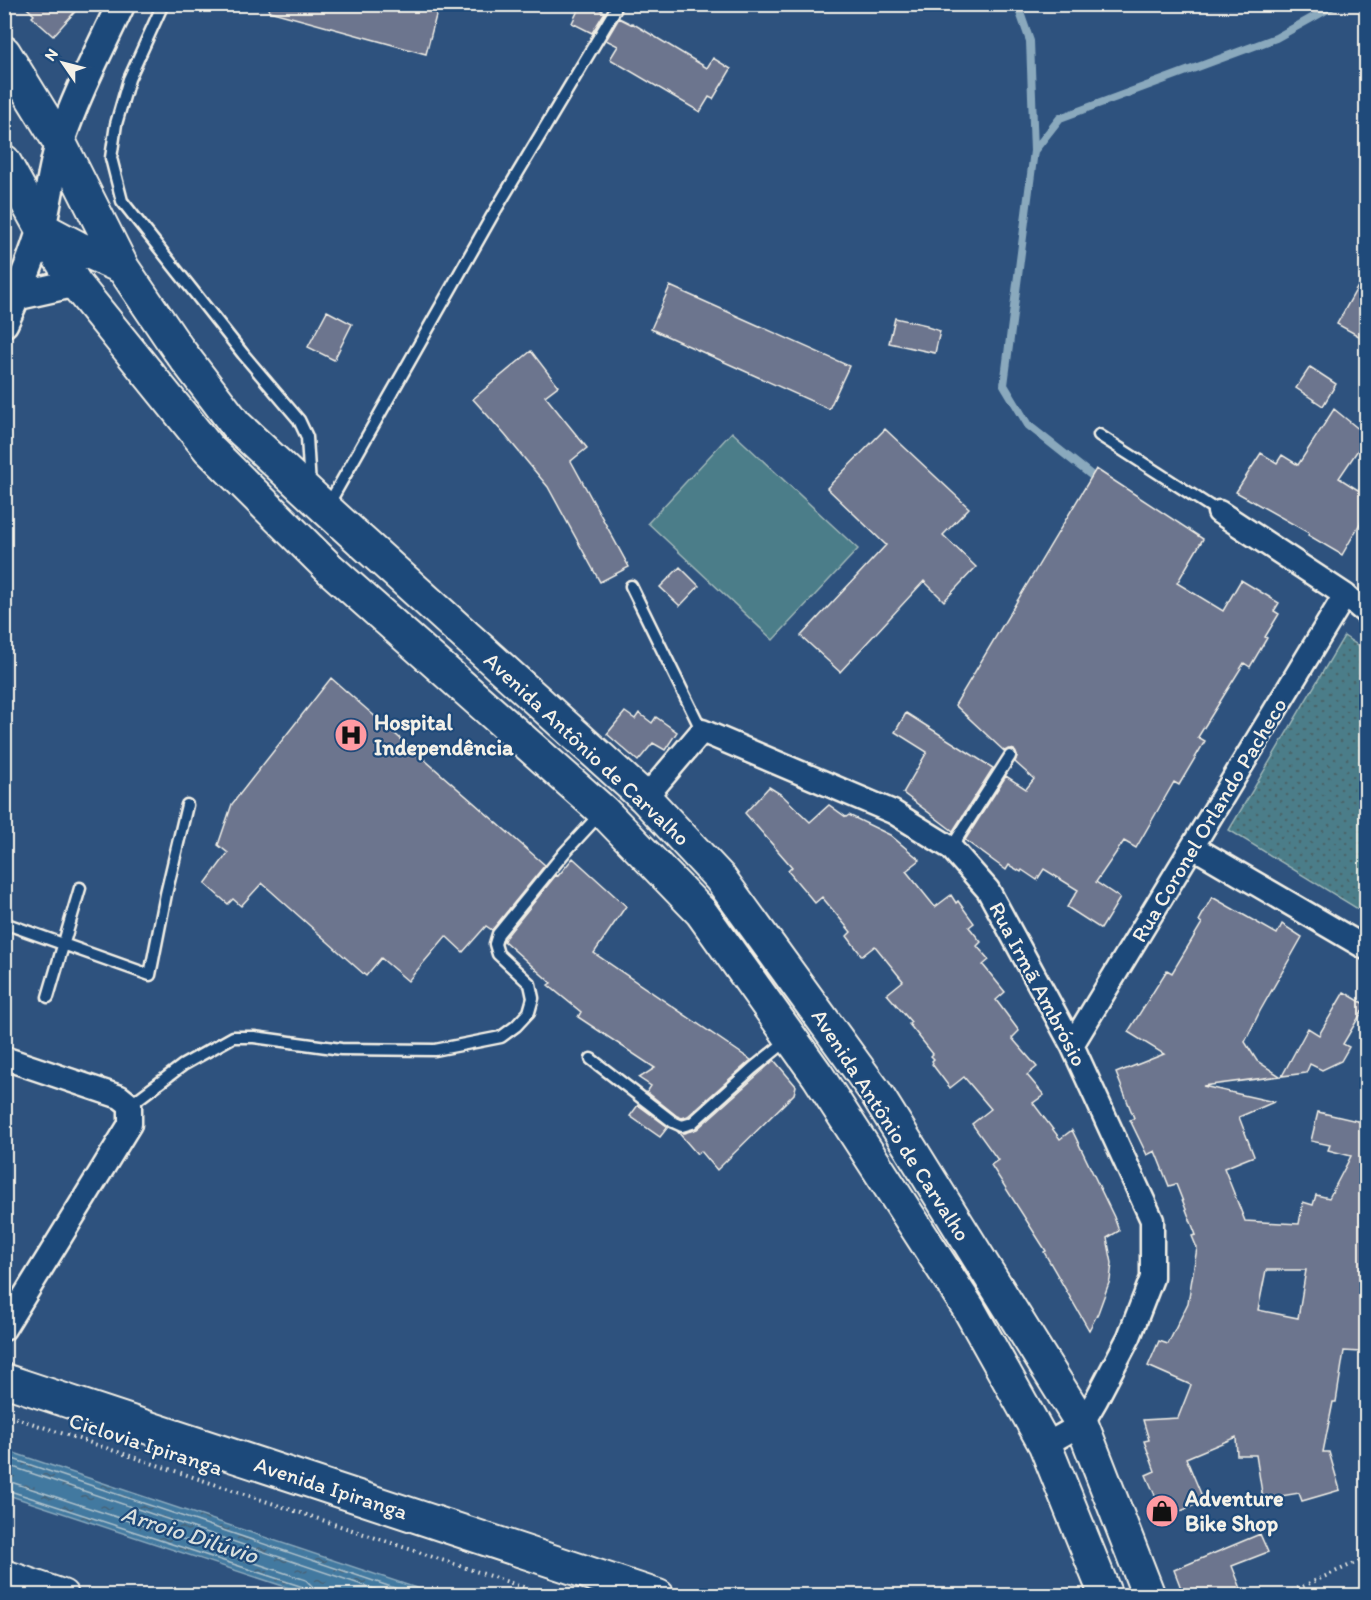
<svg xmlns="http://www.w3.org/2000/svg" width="1371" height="1600" font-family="Itim,sans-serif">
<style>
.park{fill:url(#park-dots);stroke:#a0b7b8;stroke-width:1.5}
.pitch{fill:#4b7d89;stroke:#a0b7b8;stroke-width:1.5}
.water{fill:url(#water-ripples);stroke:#8aa9bd;stroke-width:1.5}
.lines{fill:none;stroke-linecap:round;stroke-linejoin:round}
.shore{stroke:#adc1cb;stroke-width:1.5}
.stream{stroke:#8aa9bd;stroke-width:8}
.building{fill:#6c748e;stroke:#f4f1e8;stroke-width:1.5;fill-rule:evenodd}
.service-casing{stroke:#f4f1e8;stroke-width:15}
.minor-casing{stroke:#f4f1e8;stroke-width:27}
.tertiary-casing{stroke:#f4f1e8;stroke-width:32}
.secondary-casing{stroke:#f4f1e8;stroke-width:36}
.path{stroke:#f4f1e8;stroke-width:4;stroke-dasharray:1.5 4.5;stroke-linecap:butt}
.service{stroke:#1f4a7a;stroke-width:10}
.minor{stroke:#1f4a7a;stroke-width:22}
.tertiary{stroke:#1f4a7a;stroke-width:27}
.secondary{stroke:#1f4a7a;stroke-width:32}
.labels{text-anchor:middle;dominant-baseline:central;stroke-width:4.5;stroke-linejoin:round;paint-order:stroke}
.poi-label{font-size:22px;font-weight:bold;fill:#f4f1e8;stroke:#1f4a7a;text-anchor:start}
.street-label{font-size:22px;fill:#f4f1e8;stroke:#1f4a7a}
.water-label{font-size:24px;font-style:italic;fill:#d9dfdd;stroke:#1f4a7a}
</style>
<defs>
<pattern id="park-dots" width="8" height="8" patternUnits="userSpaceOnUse" patternTransform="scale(1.5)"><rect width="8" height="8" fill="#4b7d89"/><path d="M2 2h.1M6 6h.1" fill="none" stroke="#4a656b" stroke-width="1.8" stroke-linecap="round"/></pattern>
<pattern id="water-ripples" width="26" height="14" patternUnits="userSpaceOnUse" patternTransform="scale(1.5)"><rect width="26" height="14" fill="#4379a0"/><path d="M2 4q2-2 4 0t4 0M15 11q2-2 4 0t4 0" fill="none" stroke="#466378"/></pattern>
</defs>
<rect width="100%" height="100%" fill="#2e527e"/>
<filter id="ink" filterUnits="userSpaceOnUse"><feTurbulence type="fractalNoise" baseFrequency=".0167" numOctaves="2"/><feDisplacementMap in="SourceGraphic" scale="12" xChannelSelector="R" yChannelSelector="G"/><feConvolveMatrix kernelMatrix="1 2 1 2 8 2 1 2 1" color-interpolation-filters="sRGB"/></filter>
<g filter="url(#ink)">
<path class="park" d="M 1344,636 L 1366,651 L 1366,914 L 1229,830 Z"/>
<path class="pitch" d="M 732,432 L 858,549 L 773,640 L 648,523 Z"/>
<path class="water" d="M 5,1450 L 437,1595 L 310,1595 L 5,1494 Z"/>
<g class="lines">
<path class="shore" d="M 4,1456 L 418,1596
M 4,1464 L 395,1596
M 4,1481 L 11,1482 L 306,1580 L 313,1587 L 315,1596
M 4,1489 L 303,1587 L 307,1590 L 308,1596"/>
<path class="stream" d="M 1017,4 L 1030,41 L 1034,151
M 1100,482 L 1028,425 L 1004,385 L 1034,151 L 1060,118 L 1276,38 L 1337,4"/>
</g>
<path class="building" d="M 23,4 L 82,4 L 53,36 L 32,17 L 34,15 Z
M 270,4 L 439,4 L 426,54 L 269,11 Z
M 581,4 L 589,4 L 605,12 L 592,33 L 572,23 Z
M 619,18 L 631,24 L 632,23 L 707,68 L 713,58 L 731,69 L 713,99 L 709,97 L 700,112 L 610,59 L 618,46 L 606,40 Z
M 1366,272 L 1366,340 L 1337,324 Z
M 670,286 L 849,366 L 829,409 L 651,329 Z
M 327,311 L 352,324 L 334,360 L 308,347 Z
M 895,318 L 927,325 L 927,327 L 940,331 L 935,353 L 889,343 Z
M 531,351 L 558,386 L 545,396 L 587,448 L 571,461 L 629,567 L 600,582 L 548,487 L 505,435 L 473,399 Z
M 1310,367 L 1336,384 L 1323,406 L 1296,388 Z
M 1334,409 L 1366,435 L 1366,438 L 1339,478 L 1366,495 L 1366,513 L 1342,555 L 1308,535 L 1309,533 L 1236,492 L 1261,453 L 1277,463 L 1282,455 L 1298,465 Z
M 885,429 L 969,508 L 943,535 L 976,567 L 944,601 L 924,581 L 840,672 L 801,636 L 886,545 L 827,488 Z
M 1096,469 L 1203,539 L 1177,583 L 1223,611 L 1241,580 L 1279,603 L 1274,611 L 1279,614 L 1265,637 L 1267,638 L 1250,667 L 1244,663 L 1198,737 L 1205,741 L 1179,785 L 1174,782 L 1136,848 L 1124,841 L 1096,882 L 1120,898 L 1101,929 L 1067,907 L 1078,890 L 1044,869 L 1037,880 L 1022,870 L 1021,872 L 1009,865 L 1006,870 L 965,840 L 1006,776 L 1026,789 L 1034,779 L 1015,762 L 1017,756 L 1014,750 L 1010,749 L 1004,751 L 955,705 Z
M 680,567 L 699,586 L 680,606 L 660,587 Z
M 331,678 L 545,865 L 492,930 L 486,926 L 463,952 L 446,936 L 408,981 L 381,958 L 366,976 L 262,883 L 241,906 L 233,899 L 228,904 L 205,884 L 228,853 L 218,845 L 232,804 Z
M 625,712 L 635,719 L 639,713 L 652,723 L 656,717 L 677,732 L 665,750 L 653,743 L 638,761 L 607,734 Z
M 906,713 L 993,768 L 953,831 L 903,793 L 927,752 L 895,732 Z
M 769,787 L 782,795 L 810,822 L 829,805 L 846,817 L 849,815 L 890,835 L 920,860 L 906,871 L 935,907 L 951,895 L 956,903 L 958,901 L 974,923 L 969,927 L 981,942 L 977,946 L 989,960 L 983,965 L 1005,992 L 996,1000 L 1019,1031 L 1012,1038 L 1037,1067 L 1027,1075 L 1044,1095 L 1033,1103 L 1060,1139 L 1072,1130 L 1114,1217 L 1119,1231 L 1107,1238 L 1112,1263 L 1110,1280 L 1098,1313 L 1089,1330 L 1044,1252 L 1046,1251 L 991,1165 L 998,1160 L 972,1124 L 991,1109 L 964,1077 L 950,1088 L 932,1064 L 933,1063 L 932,1061 L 934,1059 L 931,1056 L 933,1054 L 909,1024 L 911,1022 L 887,994 L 903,981 L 875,946 L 862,956 L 847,936 L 851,932 L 822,897 L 815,903 L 788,871 L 792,867 L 745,813 Z
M 573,858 L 626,906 L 594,953 L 751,1060 L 688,1116 L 682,1118 L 677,1116 L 647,1092 L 651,1086 L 639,1078 L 655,1068 L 578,1017 L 581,1012 L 548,985 L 551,983 L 504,941 L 505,938 L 556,875 L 558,876 Z
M 1212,897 L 1277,934 L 1282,924 L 1302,937 L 1260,1011 L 1245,1042 L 1257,1061 L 1280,1076 L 1203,1086 L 1274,1102 L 1239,1117 L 1254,1156 L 1224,1168 L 1245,1221 L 1299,1224 L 1303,1202 L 1313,1205 L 1316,1195 L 1329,1198 L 1351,1156 L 1328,1150 L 1330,1145 L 1311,1141 L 1318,1112 L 1366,1123 L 1366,1308 L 1361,1352 L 1344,1351 L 1336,1402 L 1333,1402 L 1323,1452 L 1329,1452 L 1340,1490 L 1302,1501 L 1299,1493 L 1263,1499 L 1256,1455 L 1237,1455 L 1236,1437 L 1186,1458 L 1204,1501 L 1165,1518 L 1146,1475 L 1155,1471 L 1144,1441 L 1149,1440 L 1143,1420 L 1178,1418 L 1191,1385 L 1148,1366 L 1159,1341 L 1168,1344 L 1188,1303 L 1197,1248 L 1192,1236 L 1196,1235 L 1176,1184 L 1169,1186 L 1155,1151 L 1147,1155 L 1130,1120 L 1134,1118 L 1116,1073 L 1164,1054 L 1128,1032 L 1167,970 L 1172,973 L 1202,923 L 1199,921 ZM 1266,1270 L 1306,1270 L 1298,1318 L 1258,1310 Z
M 1344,992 L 1366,1005 L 1343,1044 L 1349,1047 L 1341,1061 L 1322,1070 L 1310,1064 L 1306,1073 L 1282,1076 L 1308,1028 L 1319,1035 Z
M 774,1060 L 796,1086 L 794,1094 L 717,1170 L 701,1151 L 697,1154 L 678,1132 L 684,1133 L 697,1129 Z
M 638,1105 L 668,1127 L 660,1137 L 630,1116 Z
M 1260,1534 L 1268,1552 L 1232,1566 L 1244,1596 L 1184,1596 L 1174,1570 Z"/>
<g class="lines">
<g class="service-casing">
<path id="service" d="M 163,4 L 129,79 L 116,124 L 111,158 L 122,201 L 243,354 L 299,420 L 307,437 L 310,487
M 1099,435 L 1219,512
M 327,507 L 492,216 L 615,10
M 631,586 L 702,731
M 951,848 L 1010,756
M 4,923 L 150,975 L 166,894 L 187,805
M 48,997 L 80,888
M 591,1059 L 673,1122 L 682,1126 L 692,1123 L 753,1068 L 789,1039
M 130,1105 L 183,1065 L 233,1037 L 254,1037 L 341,1049 L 435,1050 L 501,1037 L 516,1026 L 529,1012 L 533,998 L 530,984 L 498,954 L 495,944 L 498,934 L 565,852 L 601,813"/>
</g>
<g class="minor-casing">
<path id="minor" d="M 1219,512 L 1345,595 L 1366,613
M 645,798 L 702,731 L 893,812 L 951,848 L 988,890 L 1072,1045 L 1152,1220 L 1152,1278 L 1129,1337 L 1096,1400 L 1082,1424 L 1045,1445
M 1193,847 L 1366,948
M 1072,1045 L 1345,595
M 4,1058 L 120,1097 L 130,1105 L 130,1124 L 4,1329"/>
</g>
<g class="tertiary-casing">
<path id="tertiary" d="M 17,296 L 75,283
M 4,323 C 18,293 32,261 41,229 C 49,201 51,171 60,143 C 75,97 100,49 121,4"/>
</g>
<g class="secondary-casing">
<path id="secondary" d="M 4,52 L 60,143 L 123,268 L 178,349 L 236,425 L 326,509 L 645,798 L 720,878 L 876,1093 L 1082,1424 L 1149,1596
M 4,161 L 41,228 L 75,283 L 209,449 L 330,569 L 603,811 L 701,912 L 818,1076 L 969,1309 L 1045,1445 L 1106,1596
M 43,229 L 77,247 L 123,268
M 4,1380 L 658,1596
M 4,1576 L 62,1596"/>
</g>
<path class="path" d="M 4,1414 L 550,1596
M 1281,1596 L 1366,1558"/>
<use href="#service" class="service"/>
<use href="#minor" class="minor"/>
<use href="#tertiary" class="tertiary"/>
<use href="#secondary" class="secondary"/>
</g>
</g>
<defs>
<g id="hospital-disc" transform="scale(1.725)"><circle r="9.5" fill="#ff9aa2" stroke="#1f4a7a"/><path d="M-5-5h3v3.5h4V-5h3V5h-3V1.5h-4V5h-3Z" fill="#111"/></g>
<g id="shop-disc" transform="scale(1.725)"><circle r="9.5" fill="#ff9aa2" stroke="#1f4a7a"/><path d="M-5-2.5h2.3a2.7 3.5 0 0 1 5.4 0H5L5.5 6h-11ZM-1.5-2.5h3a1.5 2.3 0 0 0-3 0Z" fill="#111"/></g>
</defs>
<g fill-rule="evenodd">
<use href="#hospital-disc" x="351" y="735"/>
<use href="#shop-disc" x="1162" y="1511"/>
</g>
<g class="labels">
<g class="poi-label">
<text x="374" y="722">Hospital<tspan x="374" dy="25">Independência</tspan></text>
<text x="1185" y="1498">Adventure<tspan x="1185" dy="25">Bike Shop</tspan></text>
</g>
<g class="street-label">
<text transform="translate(587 749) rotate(43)">Avenida Antônio de Carvalho</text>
<text transform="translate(1209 820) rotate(-59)">Rua Coronel Orlando Pacheco</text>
<text transform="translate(1038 984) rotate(62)">Rua Irmã Ambrósio</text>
<text transform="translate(891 1125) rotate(57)">Avenida Antônio de Carvalho</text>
<text transform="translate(146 1444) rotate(18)">Ciclovia Ipiranga</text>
<text transform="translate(331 1488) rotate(18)">Avenida Ipiranga</text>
</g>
<g class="water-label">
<text transform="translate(190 1534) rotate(18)">Arroio Dilúvio</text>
</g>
</g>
<rect width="1371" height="1600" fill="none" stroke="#1f4a7a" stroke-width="24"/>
<rect x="12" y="12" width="1347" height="1576" fill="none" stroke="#f4f1e8" stroke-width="2" filter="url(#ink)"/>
<g transform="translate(63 63) rotate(305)" stroke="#1f4a7a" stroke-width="4.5" paint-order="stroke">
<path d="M0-4.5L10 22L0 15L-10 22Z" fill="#f4f1e8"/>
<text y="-9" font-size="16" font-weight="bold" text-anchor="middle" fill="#f4f1e8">N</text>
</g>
</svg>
